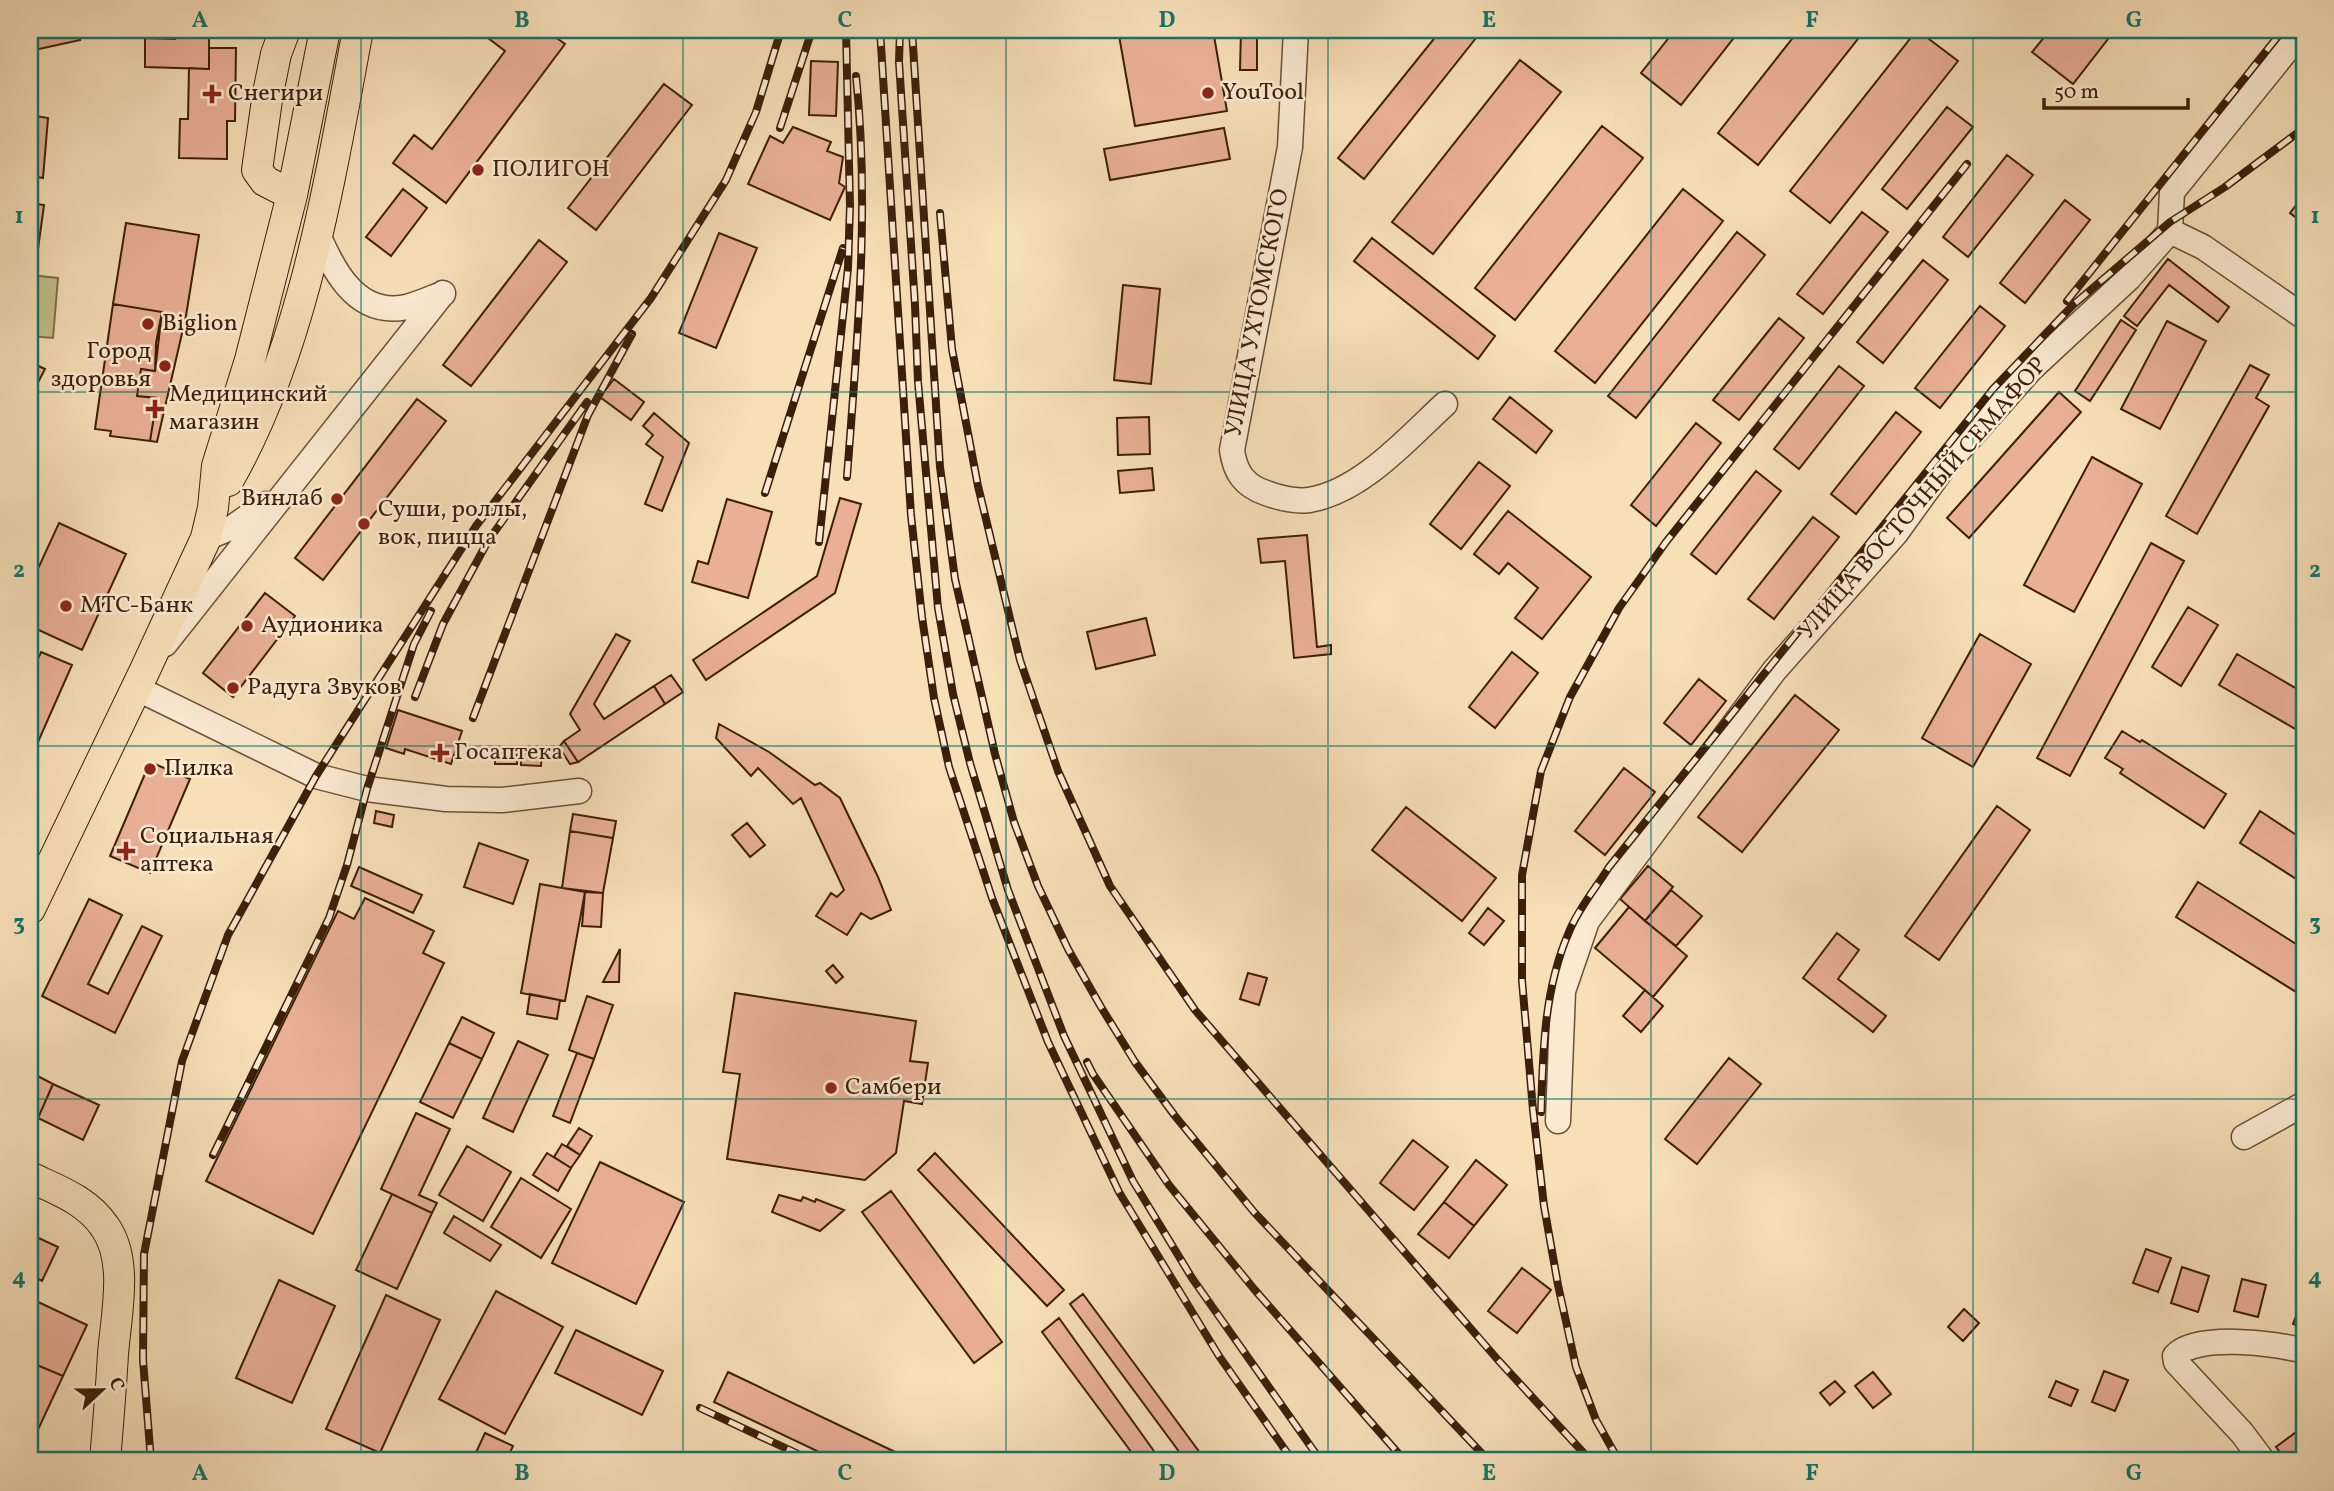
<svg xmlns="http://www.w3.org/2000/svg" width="2334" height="1491" font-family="Vollkorn,serif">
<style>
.green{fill:#c3c08a;stroke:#80704a;stroke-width:2}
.building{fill:#eab096;stroke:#3c1f0a;stroke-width:2}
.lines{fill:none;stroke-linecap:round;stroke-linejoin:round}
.minor-casing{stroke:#6b4f36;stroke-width:27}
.major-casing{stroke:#3c1f0a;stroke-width:32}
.minor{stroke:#faead1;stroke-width:24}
.major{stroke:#f7dfb8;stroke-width:30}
.rail-casing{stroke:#3c1f0a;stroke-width:8}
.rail{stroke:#faead1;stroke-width:5;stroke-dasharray:16;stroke-linecap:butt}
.grid{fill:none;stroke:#0f766e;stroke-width:2;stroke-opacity:0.55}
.poi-dot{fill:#8f2418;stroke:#faead1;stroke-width:2.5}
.labels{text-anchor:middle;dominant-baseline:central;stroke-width:5;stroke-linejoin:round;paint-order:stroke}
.poi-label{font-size:24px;fill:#3c1f0a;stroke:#faead1;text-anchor:start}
.street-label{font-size:24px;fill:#3c1f0a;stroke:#faead1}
.neatline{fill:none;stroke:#0f766e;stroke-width:2.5}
.grid-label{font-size:23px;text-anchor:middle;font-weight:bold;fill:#0f766e}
</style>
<rect width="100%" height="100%" fill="#f7dfb8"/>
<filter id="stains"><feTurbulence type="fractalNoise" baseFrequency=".00286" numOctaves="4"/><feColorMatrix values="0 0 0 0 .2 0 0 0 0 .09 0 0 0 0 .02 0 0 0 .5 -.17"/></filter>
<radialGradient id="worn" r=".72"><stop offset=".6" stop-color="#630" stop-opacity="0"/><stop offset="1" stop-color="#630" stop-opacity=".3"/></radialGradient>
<path class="green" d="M 30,275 L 58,278 L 53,338 L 30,336 Z"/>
<path class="building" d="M 30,30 L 78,30 L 80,40 L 30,51 Z
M 175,30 L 209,30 L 209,69 L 145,67 L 145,38 L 175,39 Z
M 494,30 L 545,30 L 565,44 L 446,203 L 393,163 L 414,135 L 432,149 L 505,51 L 488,38 Z
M 1118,30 L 1213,30 L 1227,111 L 1135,126 Z
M 1241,30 L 1257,30 L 1257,70 L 1240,70 Z
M 1441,30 L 1465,30 L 1476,38 L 1364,179 L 1338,158 Z
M 1675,30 L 1740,30 L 1681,105 L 1641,73 Z
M 1799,30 L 1865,30 L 1758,165 L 1718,133 Z
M 1917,30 L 1958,61 L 1830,223 L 1790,191 Z
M 2050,30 L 2115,30 L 2073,84 L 2032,52 Z
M 209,48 L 236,48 L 235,121 L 227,121 L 227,159 L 179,158 L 180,119 L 188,119 L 189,68 L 209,69 Z
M 1520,60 L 1561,92 L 1433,254 L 1392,222 Z
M 811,61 L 838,62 L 836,116 L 809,115 Z
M 664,84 L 692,105 L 596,230 L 568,208 Z
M 1947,107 L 1973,127 L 1907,209 L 1882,189 Z
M 30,115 L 48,118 L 43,178 L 30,176 Z
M 1602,126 L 1643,158 L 1515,320 L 1475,288 Z
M 793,127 L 831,142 L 827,151 L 843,157 L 839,183 L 845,187 L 830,220 L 748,184 L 770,136 L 783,143 Z
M 1224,128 L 1230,159 L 1110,180 L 1104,149 Z
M 2007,155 L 2033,175 L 1968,257 L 1943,237 Z
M 403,189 L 427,208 L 391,256 L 366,237 Z
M 1683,189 L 1723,221 L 1595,383 L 1555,351 Z
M 2304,195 L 2304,224 L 2290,213 Z
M 2065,200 L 2090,220 L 2025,303 L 2000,283 Z
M 30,203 L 44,205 L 38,249 L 30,247 Z
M 1862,212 L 1888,232 L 1823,314 L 1797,294 Z
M 126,223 L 199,235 L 186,316 L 157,442 L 150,441 L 157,398 L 137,396 L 141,369 L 155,371 L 162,312 L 113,304 Z
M 1737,232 L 1765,255 L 1636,418 L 1608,396 Z
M 719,233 L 757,248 L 716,348 L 679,333 Z
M 1372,238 L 1495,336 L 1478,359 L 1354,261 Z
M 539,240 L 567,262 L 471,386 L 443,365 Z
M 2168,259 L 2229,307 L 2218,322 L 2169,285 L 2137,326 L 2124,316 Z
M 1923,260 L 1948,280 L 1883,363 L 1857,342 Z
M 1123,285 L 1160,289 L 1151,384 L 1114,380 Z
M 113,304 L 162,312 L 156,343 L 155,371 L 141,369 L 137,396 L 157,398 L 150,441 L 110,436 L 111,431 L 95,429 Z
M 1980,306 L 2005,326 L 1940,408 L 1915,388 Z
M 1779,318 L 1804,338 L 1739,420 L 1713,400 Z
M 2121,320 L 2136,330 L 2090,401 L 2075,391 Z
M 2167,321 L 2206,341 L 2160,429 L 2121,409 Z
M 30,362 L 45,369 L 30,398 Z
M 2250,365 L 2269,375 L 2256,398 L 2269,406 L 2197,534 L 2166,516 Z
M 1839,366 L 1864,386 L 1799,469 L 1774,449 Z
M 614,379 L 644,402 L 631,420 L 600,397 Z
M 2059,392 L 2081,412 L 1969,538 L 1947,518 Z
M 1510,397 L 1552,431 L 1536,453 L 1493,419 Z
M 417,399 L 446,421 L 323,580 L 295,558 Z
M 1896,412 L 1921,432 L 1856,514 L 1831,494 Z
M 654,413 L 689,443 L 662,511 L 645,504 L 663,457 L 646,444 L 653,435 L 643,426 Z
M 1149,417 L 1150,454 L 1118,455 L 1117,418 Z
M 1696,423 L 1721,443 L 1656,526 L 1631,505 Z
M 2092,457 L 2142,484 L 2074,612 L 2024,585 Z
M 1479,462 L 1510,486 L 1461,549 L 1430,524 Z
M 1152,468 L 1154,490 L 1120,493 L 1118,471 Z
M 1756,471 L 1781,491 L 1716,574 L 1691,554 Z
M 840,498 L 861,504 L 835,593 L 706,680 L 693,660 L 817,576 Z
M 727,499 L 772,512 L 748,598 L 692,582 L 698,561 L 708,564 Z
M 1508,511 L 1591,577 L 1542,639 L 1515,618 L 1538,588 L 1508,563 L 1499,574 L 1474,554 Z
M 1813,517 L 1839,537 L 1774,619 L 1748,599 Z
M 59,523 L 126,554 L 82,650 L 30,626 L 30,586 Z
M 1307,535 L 1317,647 L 1331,645 L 1331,654 L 1294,658 L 1285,561 L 1261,563 L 1258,539 Z
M 2151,543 L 2184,561 L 2070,776 L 2037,758 Z
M 265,593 L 295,616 L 233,697 L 203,673 Z
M 2188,607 L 2218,625 L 2181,686 L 2152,667 Z
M 1146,618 L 1155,655 L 1096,669 L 1087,632 Z
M 616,634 L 630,641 L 594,704 L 604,719 L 654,686 L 665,704 L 578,762 L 564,741 L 580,730 L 570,714 Z
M 1980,634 L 2031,664 L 1973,767 L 1922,738 Z
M 41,652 L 72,665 L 30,760 L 30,677 Z
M 1512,652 L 1538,673 L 1495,728 L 1469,707 Z
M 2237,654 L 2304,693 L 2304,734 L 2219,685 Z
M 671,675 L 683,692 L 665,704 L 654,686 Z
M 1699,679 L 1726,701 L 1691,745 L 1664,723 Z
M 1795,695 L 1839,730 L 1742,852 L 1698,817 Z
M 398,710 L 462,731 L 451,764 L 405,749 L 404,754 L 386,748 Z
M 719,724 L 769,752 L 815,785 L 820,783 L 840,798 L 878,877 L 891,910 L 871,919 L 861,913 L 847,935 L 816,916 L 831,893 L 837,897 L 844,890 L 801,798 L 793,804 L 758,768 L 751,776 L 716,738 Z
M 2122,731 L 2140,742 L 2142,740 L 2226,794 L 2204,828 L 2120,773 L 2123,769 L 2105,758 Z
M 564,741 L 578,762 L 570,764 L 559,747 Z
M 495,753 L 517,753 L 517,764 L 495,764 Z
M 521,753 L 542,754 L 541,766 L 521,765 Z
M 150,762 L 190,779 L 150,873 L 110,856 Z
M 1624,768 L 1655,792 L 1605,855 L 1575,831 Z
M 1997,806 L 2030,830 L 1939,960 L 1905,936 Z
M 1406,807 L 1496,878 L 1462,921 L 1372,850 Z
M 376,811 L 394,815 L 392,827 L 374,823 Z
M 2260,811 L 2304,840 L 2304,884 L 2240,843 Z
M 573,814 L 616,821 L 613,838 L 570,831 Z
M 747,823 L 765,845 L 750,857 L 732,835 Z
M 570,831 L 613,838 L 603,893 L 562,888 Z
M 479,843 L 528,860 L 513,904 L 464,887 Z
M 1648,866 L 1673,887 L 1645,921 L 1620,899 Z
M 359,867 L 422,895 L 413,913 L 351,886 Z
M 2198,882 L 2304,949 L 2304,997 L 2176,917 Z
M 540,884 L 585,892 L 565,1001 L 521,993 Z
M 1671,890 L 1702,916 L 1676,946 L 1645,921 Z
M 585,892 L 603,893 L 601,927 L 582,926 Z
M 365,898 L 434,931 L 423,953 L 444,963 L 313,1234 L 206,1181 L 338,911 L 354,919 Z
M 89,899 L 122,915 L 88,984 L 108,994 L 142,926 L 162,936 L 115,1033 L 42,996 Z
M 1629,907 L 1687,956 L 1653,997 L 1595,948 Z
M 1488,908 L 1504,921 L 1484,945 L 1469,933 Z
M 1837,933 L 1859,950 L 1838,979 L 1886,1016 L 1873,1032 L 1803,978 Z
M 620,949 L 619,982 L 603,982 Z
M 833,965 L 843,977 L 836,983 L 826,971 Z
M 1248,973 L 1267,978 L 1259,1005 L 1240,999 Z
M 1645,990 L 1663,1006 L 1641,1032 L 1623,1016 Z
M 735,993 L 916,1021 L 910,1061 L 928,1063 L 922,1104 L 904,1101 L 896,1153 L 865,1180 L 727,1159 L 740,1074 L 723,1072 Z
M 530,994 L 560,1000 L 557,1019 L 527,1014 Z
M 587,996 L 613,1005 L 594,1059 L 569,1050 Z
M 462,1017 L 494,1033 L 482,1059 L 449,1043 Z
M 518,1041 L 548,1055 L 513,1132 L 483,1118 Z
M 449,1043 L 482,1059 L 453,1118 L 420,1102 Z
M 577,1053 L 594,1059 L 570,1123 L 553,1116 Z
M 1729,1058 L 1761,1084 L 1697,1164 L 1665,1139 Z
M 30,1072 L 53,1084 L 38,1118 L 30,1114 Z
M 53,1084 L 99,1105 L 83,1140 L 38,1118 Z
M 416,1113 L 450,1129 L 419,1195 L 437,1203 L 432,1213 L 381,1189 Z
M 579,1128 L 592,1136 L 580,1155 L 567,1146 Z
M 1413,1140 L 1448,1167 L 1414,1210 L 1380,1183 Z
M 562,1144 L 580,1155 L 571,1168 L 554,1157 Z
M 467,1146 L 511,1172 L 483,1221 L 439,1195 Z
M 547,1153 L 571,1168 L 558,1191 L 533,1175 Z
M 935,1153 L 1064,1290 L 1047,1306 L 918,1170 Z
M 1476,1160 L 1507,1185 L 1474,1226 L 1444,1202 Z
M 600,1162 L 684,1202 L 636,1304 L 552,1263 Z
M 521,1178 L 571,1209 L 541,1258 L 491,1227 Z
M 891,1191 L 1002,1342 L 974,1363 L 862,1212 Z
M 392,1194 L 432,1213 L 397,1289 L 356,1270 Z
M 779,1195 L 801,1201 L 803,1197 L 815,1202 L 816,1199 L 844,1210 L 820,1231 L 772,1212 Z
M 1444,1202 L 1474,1226 L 1449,1258 L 1418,1234 Z
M 454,1216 L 501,1245 L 490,1261 L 444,1233 Z
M 30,1234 L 58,1247 L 42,1281 L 30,1275 Z
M 2146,1249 L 2171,1258 L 2158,1292 L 2133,1283 Z
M 2182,1267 L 2209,1276 L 2198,1312 L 2171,1303 Z
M 1522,1268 L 1551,1290 L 1517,1333 L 1488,1311 Z
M 2242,1279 L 2266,1285 L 2258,1317 L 2234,1311 Z
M 279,1280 L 335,1306 L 292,1403 L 236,1378 Z
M 496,1291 L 563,1327 L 505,1434 L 439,1399 Z
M 1083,1294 L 1206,1461 L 1186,1461 L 1070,1304 Z
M 386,1295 L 440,1320 L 380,1453 L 326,1429 Z
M 2304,1296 L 2304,1328 L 2293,1324 Z
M 36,1301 L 87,1325 L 63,1376 L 30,1362 L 30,1316 Z
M 1964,1309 L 1979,1323 L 1963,1341 L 1948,1327 Z
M 1059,1318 L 1161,1461 L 1138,1461 L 1042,1332 Z
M 576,1330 L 663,1371 L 642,1415 L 555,1373 Z
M 37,1365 L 63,1376 L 35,1436 L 30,1433 L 30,1380 Z
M 2104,1371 L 2128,1380 L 2115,1411 L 2092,1402 Z
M 728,1372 L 914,1461 L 838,1461 L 714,1402 Z
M 1873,1372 L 1891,1394 L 1873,1408 L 1855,1386 Z
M 1835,1381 L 1845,1392 L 1830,1405 L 1820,1393 Z
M 2056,1381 L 2078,1390 L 2071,1406 L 2049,1397 Z
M 2303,1427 L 2304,1461 L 2287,1461 L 2276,1447 Z
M 485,1433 L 513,1446 L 506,1461 L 472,1461 Z"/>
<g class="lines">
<g class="minor-casing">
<path id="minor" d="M 1296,30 L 1290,147 L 1232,450 C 1235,473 1245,486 1266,493 C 1280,498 1294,502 1309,500 C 1361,492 1408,438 1445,404
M 2170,231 L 2203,247 L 2304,317
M 317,233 C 333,268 354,314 401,308 C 415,306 430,298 443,294
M 206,538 L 233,527 L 266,504
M 165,644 L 443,293
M 136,688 L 316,776 L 367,789 L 446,799 L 502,800 L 579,791
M 1558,1121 L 1563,991 L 1587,921 L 1774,671 L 1896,533 L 1943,468 L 2031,369 L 2129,278 L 2170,231 L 2172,192 L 2303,30
M 2244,1137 L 2304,1104
M 2263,1461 L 2242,1433 L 2176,1362 L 2175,1356 C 2196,1333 2275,1343 2304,1351"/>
</g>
<g class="major-casing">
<path id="major" d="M 285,30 L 276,54 L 268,93 L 257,170 L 265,181 L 292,195
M 228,481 C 304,348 330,178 358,30
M 30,909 L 145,670 L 206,538 L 213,508 L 217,466 L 250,360 L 292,195 L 325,30
M 30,1177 C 57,1190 87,1200 105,1227 C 129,1261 116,1315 113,1354 C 111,1390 108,1425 105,1461"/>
</g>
<use href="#minor" class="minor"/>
<use href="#major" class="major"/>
<g class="rail-casing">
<path id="rail" d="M 880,30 L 911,515 L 922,617 L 934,698 L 949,767 L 992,898 L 1048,1042 L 1119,1192 L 1219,1356 L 1293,1461
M 900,30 L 899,62 L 915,305 L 918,382 L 938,608 L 953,694 L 970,763 L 1008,890 L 1064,1036 L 1133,1181 L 1192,1278 L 1321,1461
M 912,30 L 940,467 L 955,579 L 995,754 L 1014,822 L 1038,886 L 1068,949 L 1101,1007 L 1135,1062 L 1175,1116 L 1254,1212 L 1489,1461
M 780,128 L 812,30
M 940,213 L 952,349 L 978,486 L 1020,660 L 1058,771 L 1110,886 L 1195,1010 L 1498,1360 L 1591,1461
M 2067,301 L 2283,30
M 847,477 C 857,344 870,209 856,76
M 765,493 L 843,248
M 819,542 L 848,268 L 850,206 L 846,30
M 415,697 L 443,624 L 488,541 L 587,402
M 473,718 L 588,415 L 632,334
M 1087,1062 L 1093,1074 L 1169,1185 L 1254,1289 L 1405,1461
M 1541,1112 C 1543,1051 1544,989 1569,932 C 1578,909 1596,888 1609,867 L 1993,389 L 2073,305 L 2170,222 L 2225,187 L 2304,128
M 213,1155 L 329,918 L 347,865 L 367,789 L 414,644 L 431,611
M 700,1408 L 813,1461
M 151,1461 L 143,1360 L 144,1254 L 182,1061 L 228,935 L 316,776 L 476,526 L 651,298 L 726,180 L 756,112 L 781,30
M 1619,1461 L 1596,1420 L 1576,1367 L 1558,1285 L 1544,1206 L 1533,1110 L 1522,980 L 1522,875 L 1541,771 L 1570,697 L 1619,608 L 1666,542 L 1967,164"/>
</g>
<use href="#rail" class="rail"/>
</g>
<path class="grid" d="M 361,30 L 361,1461M 683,30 L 683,1461M 1006,30 L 1006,1461M 1328,30 L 1328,1461M 1651,30 L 1651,1461M 1973,30 L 1973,1461M 30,392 L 2304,392M 30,746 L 2304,746M 30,1099 L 2304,1099"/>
<g class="poi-dot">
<circle cx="1208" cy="93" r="7"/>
<path d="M208.5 83.5h7v7h7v7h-7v7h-7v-7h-7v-7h7z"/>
<circle cx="478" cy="170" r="7"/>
<circle cx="148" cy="324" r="7"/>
<circle cx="165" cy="366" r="7"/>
<path d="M151.5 398.5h7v7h7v7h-7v7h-7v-7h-7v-7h7z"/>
<circle cx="337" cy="499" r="7"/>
<circle cx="364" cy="524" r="7"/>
<circle cx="66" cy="606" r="7"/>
<circle cx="247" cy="626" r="7"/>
<circle cx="233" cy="688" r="7"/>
<path d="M436.5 742.5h7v7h7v7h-7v7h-7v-7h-7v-7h7z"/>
<circle cx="150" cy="769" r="7"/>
<path d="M122.5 840.5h7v7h7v7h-7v7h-7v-7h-7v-7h7z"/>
<circle cx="831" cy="1088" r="7"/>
</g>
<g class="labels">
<g class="poi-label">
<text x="1222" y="93">YouTool</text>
<text x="228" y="94">Снегири</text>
<text x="492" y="170">ПОЛИГОН</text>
<text x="162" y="324">Biglion</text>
<text x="151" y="352" text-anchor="end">Город<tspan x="151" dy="28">здоровья</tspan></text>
<text x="169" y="395">Медицинский<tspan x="169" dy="28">магазин</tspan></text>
<text x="323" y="499" text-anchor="end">Винлаб</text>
<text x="378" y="510">Суши, роллы,<tspan x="378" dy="28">вок, пицца</tspan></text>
<text x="80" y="606">МТС-Банк</text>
<text x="261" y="626">Аудионика</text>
<text x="247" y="688">Радуга Звуков</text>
<text x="454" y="753">Госаптека</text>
<text x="164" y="769">Пилка</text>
<text x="140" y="837">Социальная<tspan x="140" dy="28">аптека</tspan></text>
<text x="845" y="1088">Самбери</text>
</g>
<g class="street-label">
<text transform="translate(1258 313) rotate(-79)">УЛИЦА УХТОМСКОГО</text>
<text transform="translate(1923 499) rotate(-49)">УЛИЦА ВОСТОЧНЫЙ СЕМАФОР</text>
</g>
</g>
<rect width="2334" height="1491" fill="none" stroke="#f7dfb8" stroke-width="77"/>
<g transform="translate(102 1390) rotate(68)" stroke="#faead1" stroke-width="5" paint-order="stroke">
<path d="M0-5L12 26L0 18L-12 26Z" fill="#3c1f0a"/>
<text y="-10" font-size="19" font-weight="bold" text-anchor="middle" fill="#3c1f0a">С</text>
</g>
<path d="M2044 98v10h144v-10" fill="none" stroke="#3c1f0a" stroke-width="3.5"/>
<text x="2054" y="98" font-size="21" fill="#3c1f0a" stroke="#faead1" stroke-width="5" paint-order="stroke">50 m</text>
<rect x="38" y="38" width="2258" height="1414" class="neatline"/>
<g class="grid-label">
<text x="200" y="27">A</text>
<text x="522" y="27">B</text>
<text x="845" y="27">C</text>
<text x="1167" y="27">D</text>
<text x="1489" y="27">E</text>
<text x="1812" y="27">F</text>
<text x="2134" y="27">G</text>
<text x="19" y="223">1</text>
<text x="2315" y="223">1</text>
<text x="19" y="577">2</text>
<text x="2315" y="577">2</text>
<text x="19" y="930">3</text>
<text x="2315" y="930">3</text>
<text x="19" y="1284">4</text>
<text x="2315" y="1284">4</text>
<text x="200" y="1480">A</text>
<text x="522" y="1480">B</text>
<text x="845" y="1480">C</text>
<text x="1167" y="1480">D</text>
<text x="1489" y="1480">E</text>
<text x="1812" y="1480">F</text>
<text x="2134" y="1480">G</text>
</g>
<rect width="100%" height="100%" filter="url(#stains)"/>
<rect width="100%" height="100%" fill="url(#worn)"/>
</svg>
